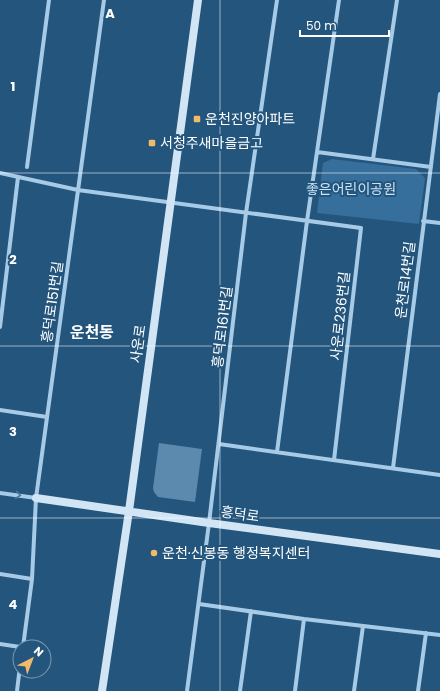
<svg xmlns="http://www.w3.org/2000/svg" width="440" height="691" font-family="Poppins,'Noto Sans KR',sans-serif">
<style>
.green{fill:#366f9b}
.building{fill:#5c8aae}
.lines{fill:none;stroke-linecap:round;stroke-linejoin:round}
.street{stroke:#a7cbe6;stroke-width:4}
.secondary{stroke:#d1e5f5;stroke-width:8}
.oneway{stroke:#4b789c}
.grid{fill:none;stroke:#fff;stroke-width:1;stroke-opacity:0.55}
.poi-dot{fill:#f1ba6a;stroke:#23557d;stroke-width:1.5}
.labels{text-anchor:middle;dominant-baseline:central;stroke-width:4;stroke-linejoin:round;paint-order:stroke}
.poi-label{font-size:14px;fill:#fff;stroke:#23557d;text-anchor:start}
.park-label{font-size:14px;fill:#cae2f5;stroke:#23557d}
.street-label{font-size:14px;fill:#fff;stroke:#23557d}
.quarter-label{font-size:16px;font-weight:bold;fill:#fff;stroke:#23557d}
.grid-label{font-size:13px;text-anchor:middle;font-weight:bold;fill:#fff;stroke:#23557d;stroke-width:4;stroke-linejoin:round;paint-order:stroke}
</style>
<rect width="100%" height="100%" fill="#23557d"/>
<path class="green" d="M 332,159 L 416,169 L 425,178 L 419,224 L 317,213 L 323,163 Z"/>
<path class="building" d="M 159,443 L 202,449 L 195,502 L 158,497 L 154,492 L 153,488 Z"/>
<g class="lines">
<path class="street" d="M 317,152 L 431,167
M 373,159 L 397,0
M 27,167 L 49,0
M 0,173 L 78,190 L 361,228 L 334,460
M 423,221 L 440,223
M 0,327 L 18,177
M 0,410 L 47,417
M 219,444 L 440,475
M 277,452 L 307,221 L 339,0
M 393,468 L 440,94
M 0,493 L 36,498
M 0,574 L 32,579
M 199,604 L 304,619 L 440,635
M 0,644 L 20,647
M 23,647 L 32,579 L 36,498 L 104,0
M 17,691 L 20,666
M 187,691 L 209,523 L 246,213 L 277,0
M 240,691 L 251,611
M 295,691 L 304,619
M 354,691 L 363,626
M 418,691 L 426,633"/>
<path class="secondary" d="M 36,498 L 209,523 L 440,554
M 102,691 L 129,511 L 198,0"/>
</g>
<defs><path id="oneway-chevron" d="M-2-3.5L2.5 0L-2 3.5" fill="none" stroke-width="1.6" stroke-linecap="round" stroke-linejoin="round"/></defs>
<use class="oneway" href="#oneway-chevron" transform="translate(18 495) rotate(8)"/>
<path class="grid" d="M 220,0 L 220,691M 0,173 L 440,173M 0,346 L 440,346M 0,518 L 440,518"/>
<g class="poi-dot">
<rect x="193" y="115" width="8" height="8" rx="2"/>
<rect x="148" y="139" width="8" height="8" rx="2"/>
<circle cx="154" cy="553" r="4"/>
</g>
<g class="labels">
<g class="poi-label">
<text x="205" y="119">운천진양아파트</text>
<text x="160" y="143">서청주새마을금고</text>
<text x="162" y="553">운천·신봉동 행정복지센터</text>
</g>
<g class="park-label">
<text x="351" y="189">좋은어린이공원</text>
</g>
<g class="street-label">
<text transform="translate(405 280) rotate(-83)">운천로14번길</text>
<text transform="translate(52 302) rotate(-82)">흥덕로151번길</text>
<text transform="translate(340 316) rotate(-84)">사운로236번길</text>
<text transform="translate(222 327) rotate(-83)">흥덕로161번길</text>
<text transform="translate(138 344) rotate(-82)">사운로</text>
<text transform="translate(240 514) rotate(8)">흥덕로</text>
</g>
<g class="quarter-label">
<text x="92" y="332">운천동</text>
</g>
</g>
<g class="grid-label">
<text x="110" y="18">A</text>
<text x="13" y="91">1</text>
<text x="13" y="264">2</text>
<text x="13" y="436">3</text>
<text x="13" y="609">4</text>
</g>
<g transform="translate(32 659) rotate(42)"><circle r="19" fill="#23557d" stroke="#7b99b1"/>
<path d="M0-3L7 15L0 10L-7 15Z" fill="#f1ba6a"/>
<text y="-6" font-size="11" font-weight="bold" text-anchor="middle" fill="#ffffff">N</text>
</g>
<path d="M300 30v6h89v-6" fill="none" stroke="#ffffff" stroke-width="2"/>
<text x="306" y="30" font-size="12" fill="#ffffff" stroke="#23557d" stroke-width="3" paint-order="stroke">50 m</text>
</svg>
